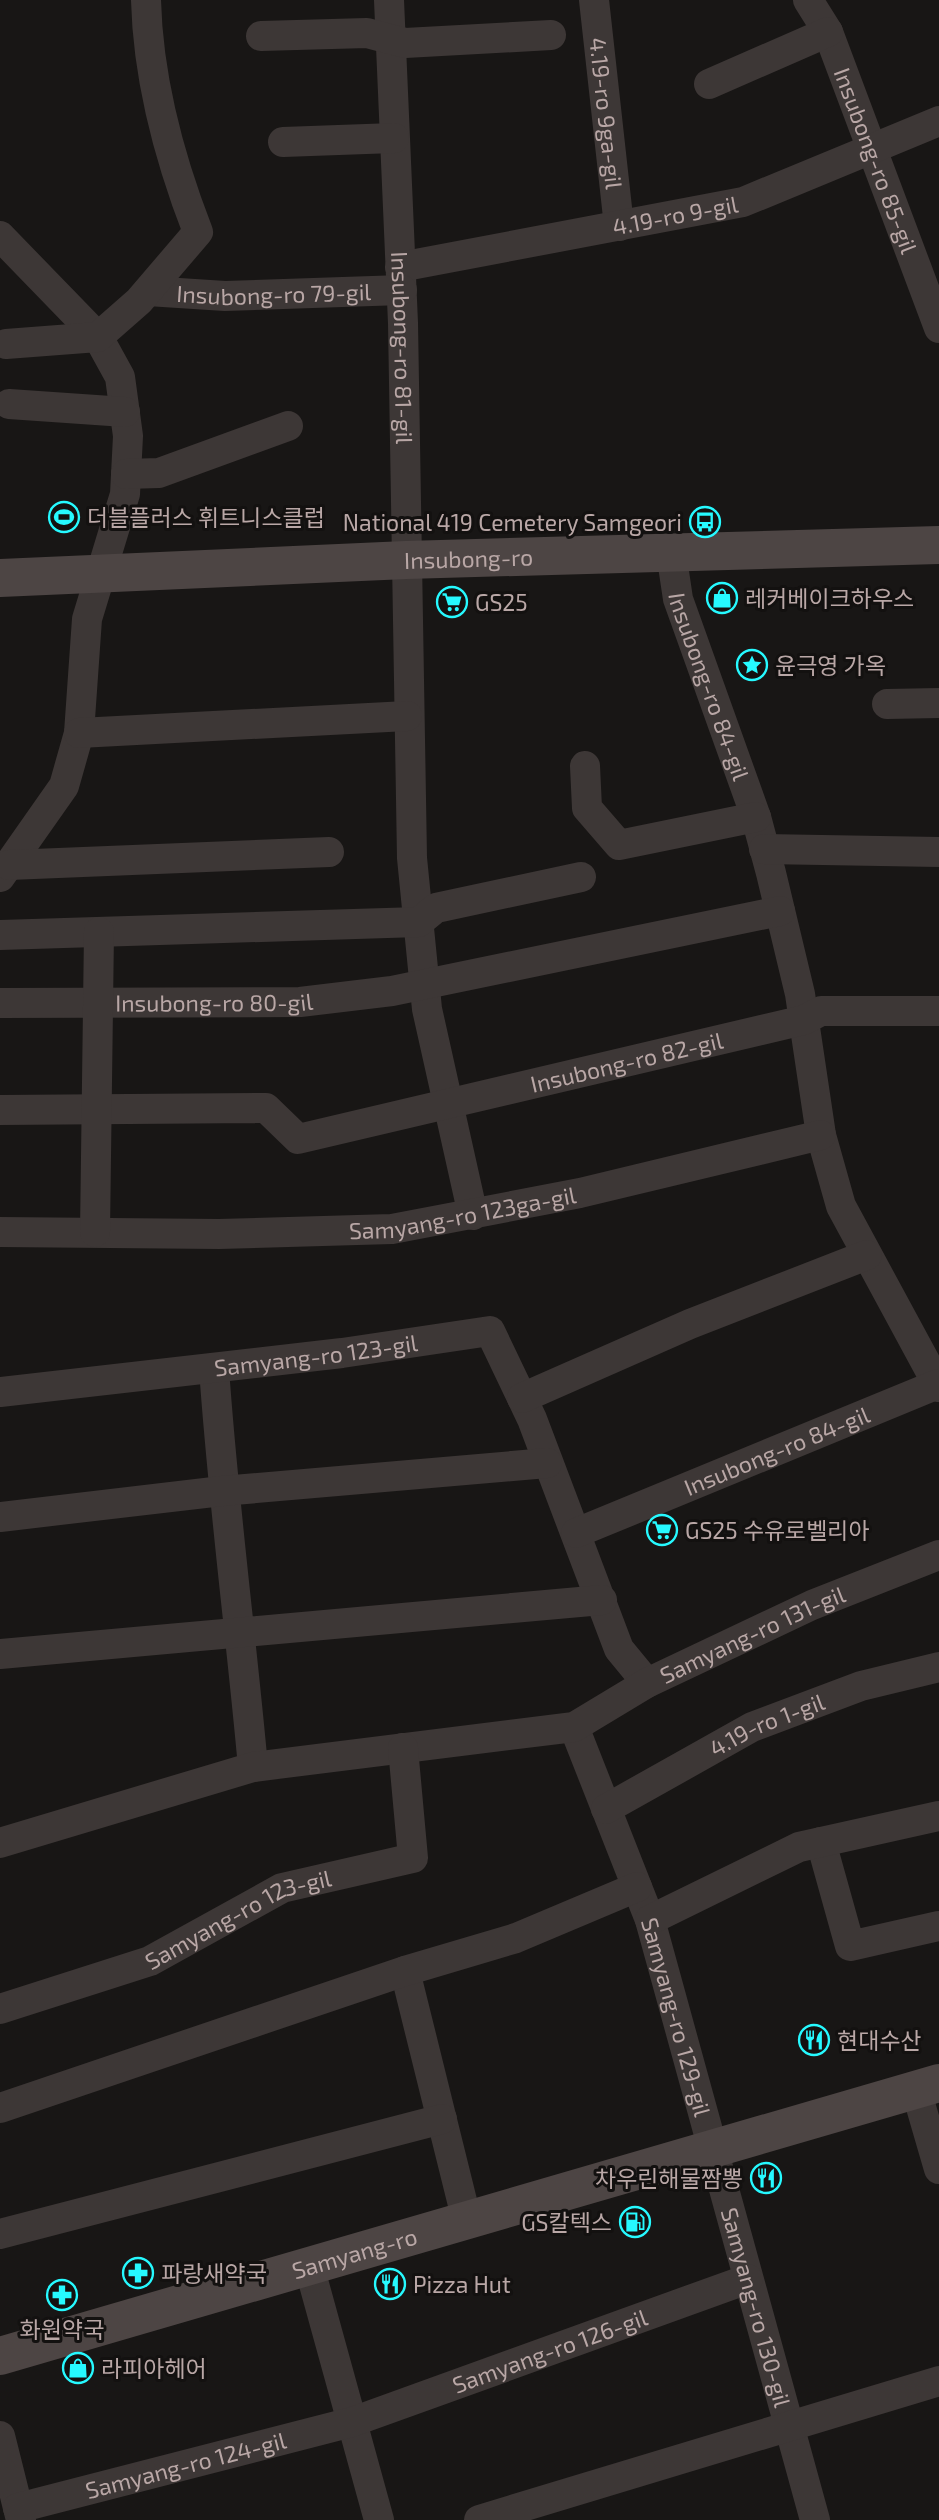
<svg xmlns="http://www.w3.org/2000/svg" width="939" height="2520" font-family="'Exo 2','Noto Sans KR',sans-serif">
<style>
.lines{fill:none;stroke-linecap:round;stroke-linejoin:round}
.minor{stroke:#3d3736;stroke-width:30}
.secondary{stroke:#4d4544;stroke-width:38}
.labels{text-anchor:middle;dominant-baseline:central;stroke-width:6;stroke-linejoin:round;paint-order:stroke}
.street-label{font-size:23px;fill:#b9a7a6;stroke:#131110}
.poi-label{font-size:23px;fill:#b9a7a6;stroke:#131110;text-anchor:start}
</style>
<rect width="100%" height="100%" fill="#181615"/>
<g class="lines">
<g class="minor">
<path id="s1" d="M 389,0 L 403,323 L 412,858 L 427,1009 L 473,1215"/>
<path id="s2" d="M 594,0 L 619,226"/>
<path id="s3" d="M 808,0 L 828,32 L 939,328"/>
<path d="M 261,36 L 367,33 L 405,43 L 551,35"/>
<path d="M 709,84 L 828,32"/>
<path d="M 283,142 L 394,138"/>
<path d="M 0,236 L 98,337 L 120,377 L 128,436 L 125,494 L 87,619 L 79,733 L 64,786 L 0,877"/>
<path id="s4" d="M 400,267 L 743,202 L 939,121"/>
<path id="s5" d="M 148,291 L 225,296 L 402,290"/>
<path d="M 6,344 L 98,337 L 139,301 L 198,232 C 170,160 148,78 146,0"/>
<path d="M 9,404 L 125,412"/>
<path d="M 126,474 L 159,473 L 288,426"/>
<path id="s6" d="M 671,552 L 678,599 L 756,817 L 771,873 L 800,994 L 821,1135 L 841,1206 L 939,1387"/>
<path d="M 887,704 L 939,703"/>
<path d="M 79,733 L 407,716"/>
<path d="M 585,766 L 587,808 L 619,845 L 756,817"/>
<path d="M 764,849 L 939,852"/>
<path d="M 9,865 L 329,852"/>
<path d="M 0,935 L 419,922 L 436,908 L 581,877"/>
<path id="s7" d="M 0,1003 L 300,1002 L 392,991 L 780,911"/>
<path id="s8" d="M 0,1110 L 266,1108 L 298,1139 L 804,1020 L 821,1011 L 939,1011"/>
<path id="s9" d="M 0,1232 L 219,1234 L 392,1229 L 580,1193 L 821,1135"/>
<path d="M 95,1232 L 99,932"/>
<path d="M 214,1368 C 223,1501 241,1634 253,1767"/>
<path id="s10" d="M 0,1392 L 342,1353 L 490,1331 L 532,1419 L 619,1649 L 647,1683"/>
<path d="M 522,1398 L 690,1324 L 867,1255"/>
<path d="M 0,1517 L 222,1491 L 547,1463"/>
<path id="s11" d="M 576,1533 L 938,1384"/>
<path d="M 0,1654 L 602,1600"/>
<path id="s12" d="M 574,1727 L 650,1920 L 815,2520"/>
<path id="s13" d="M 606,1809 L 752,1727 L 861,1686 L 939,1667"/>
<path d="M 821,1842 L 850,1946 L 939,1926"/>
<path id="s14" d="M 0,1843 L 253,1767 L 574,1727 L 647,1683 L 812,1605 L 939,1555"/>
<path d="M 650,1920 L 799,1847 L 939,1816"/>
<path d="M 405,1971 L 467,2221"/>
<path id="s15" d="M 0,2009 L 150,1961 L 282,1888 L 413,1858 L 403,1748"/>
<path d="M 916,2090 L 939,2169"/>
<path d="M 0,2108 L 405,1971 L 516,1938 L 637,1887"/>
<path d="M 0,2234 L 442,2119"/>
<path d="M 309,2266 L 379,2520"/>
<path d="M 0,2436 L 21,2520"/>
<path id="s16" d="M 18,2508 L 352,2422 L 748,2279"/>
<path d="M 479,2520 L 939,2381"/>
</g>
<g class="secondary">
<path id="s17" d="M 0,578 L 406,560 L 939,545"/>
<path id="s18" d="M 0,2356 L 939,2083"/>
</g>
</g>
<defs>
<g id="stadium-ring" transform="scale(1.575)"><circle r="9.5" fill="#131110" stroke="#26f9ff" stroke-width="1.5"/><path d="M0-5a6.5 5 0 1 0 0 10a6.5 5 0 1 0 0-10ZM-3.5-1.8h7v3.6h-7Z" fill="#26f9ff"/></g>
<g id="bus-ring" transform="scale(1.575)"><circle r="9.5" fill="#131110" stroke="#26f9ff" stroke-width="1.5"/><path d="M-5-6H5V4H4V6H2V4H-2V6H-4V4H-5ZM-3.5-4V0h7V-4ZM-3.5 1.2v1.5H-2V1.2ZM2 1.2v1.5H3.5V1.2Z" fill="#26f9ff"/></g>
<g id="shop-ring" transform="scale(1.575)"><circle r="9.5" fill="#131110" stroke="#26f9ff" stroke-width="1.5"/><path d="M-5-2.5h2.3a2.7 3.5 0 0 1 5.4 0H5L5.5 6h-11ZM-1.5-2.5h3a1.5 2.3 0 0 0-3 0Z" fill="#26f9ff"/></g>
<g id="supermarket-ring" transform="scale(1.575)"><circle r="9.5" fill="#131110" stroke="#26f9ff" stroke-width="1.5"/><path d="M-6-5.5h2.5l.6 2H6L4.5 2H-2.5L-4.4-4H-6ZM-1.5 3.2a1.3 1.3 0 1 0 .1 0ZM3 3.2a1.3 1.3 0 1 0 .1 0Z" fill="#26f9ff"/></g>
<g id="sight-ring" transform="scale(1.575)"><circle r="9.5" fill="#131110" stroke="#26f9ff" stroke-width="1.5"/><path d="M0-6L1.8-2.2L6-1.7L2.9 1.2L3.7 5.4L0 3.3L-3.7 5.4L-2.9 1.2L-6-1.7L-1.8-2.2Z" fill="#26f9ff"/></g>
<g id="restaurant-ring" transform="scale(1.575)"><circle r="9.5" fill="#131110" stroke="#26f9ff" stroke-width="1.5"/><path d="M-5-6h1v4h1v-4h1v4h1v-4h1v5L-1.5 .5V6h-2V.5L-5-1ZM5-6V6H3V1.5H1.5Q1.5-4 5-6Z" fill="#26f9ff"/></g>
<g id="fuel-ring" transform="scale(1.575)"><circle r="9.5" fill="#131110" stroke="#26f9ff" stroke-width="1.5"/><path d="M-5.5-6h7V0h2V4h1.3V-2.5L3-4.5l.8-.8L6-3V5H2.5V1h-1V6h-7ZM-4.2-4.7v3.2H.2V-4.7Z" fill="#26f9ff"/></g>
<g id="pharmacy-ring" transform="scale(1.575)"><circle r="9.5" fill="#131110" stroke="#26f9ff" stroke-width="1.5"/><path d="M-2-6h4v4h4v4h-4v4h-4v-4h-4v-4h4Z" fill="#26f9ff"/></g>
</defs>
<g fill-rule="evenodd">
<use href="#stadium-ring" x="64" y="517"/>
<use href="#bus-ring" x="705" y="522"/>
<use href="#shop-ring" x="722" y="598"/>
<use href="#supermarket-ring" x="452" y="602"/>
<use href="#sight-ring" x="752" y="665"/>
<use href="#supermarket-ring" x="662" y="1530"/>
<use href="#restaurant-ring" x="814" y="2040"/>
<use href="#restaurant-ring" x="766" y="2178"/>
<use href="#fuel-ring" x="635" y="2222"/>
<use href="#pharmacy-ring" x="138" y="2273"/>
<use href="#restaurant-ring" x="390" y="2284"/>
<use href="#pharmacy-ring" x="62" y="2295"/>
<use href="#shop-ring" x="78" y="2368"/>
</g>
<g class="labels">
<g class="street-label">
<text stroke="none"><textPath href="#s2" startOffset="114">4.19-ro 9ga-gil</textPath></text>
<text stroke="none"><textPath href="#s3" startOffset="175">Insubong-ro 85-gil</textPath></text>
<text stroke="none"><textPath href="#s4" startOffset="280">4.19-ro 9-gil</textPath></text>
<text stroke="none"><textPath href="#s5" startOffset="126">Insubong-ro 79-gil</textPath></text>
<text stroke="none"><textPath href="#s1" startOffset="348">Insubong-ro 81-gil</textPath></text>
<text stroke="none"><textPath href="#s17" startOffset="469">Insubong-ro</textPath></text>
<text stroke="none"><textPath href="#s6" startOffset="140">Insubong-ro 84-gil</textPath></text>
<text stroke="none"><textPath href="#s7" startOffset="214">Insubong-ro 80-gil</textPath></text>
<text stroke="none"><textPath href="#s8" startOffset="648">Insubong-ro 82-gil</textPath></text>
<text stroke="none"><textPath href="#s9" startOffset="464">Samyang-ro 123ga-gil</textPath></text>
<text stroke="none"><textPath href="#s10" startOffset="318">Samyang-ro 123-gil</textPath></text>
<text stroke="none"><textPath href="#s11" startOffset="217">Insubong-ro 84-gil</textPath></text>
<text stroke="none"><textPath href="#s14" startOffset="789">Samyang-ro 131-gil</textPath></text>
<text stroke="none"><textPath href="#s13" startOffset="182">4.19-ro 1-gil</textPath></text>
<text stroke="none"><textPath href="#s15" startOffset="256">Samyang-ro 123-gil</textPath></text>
<text stroke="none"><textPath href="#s12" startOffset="308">Samyang-ro 129-gil</textPath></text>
<text stroke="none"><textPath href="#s18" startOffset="369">Samyang-ro</textPath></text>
<text stroke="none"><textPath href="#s12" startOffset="609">Samyang-ro 130-gil</textPath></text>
<text stroke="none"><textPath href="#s16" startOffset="555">Samyang-ro 126-gil</textPath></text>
<text stroke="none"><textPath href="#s16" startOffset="173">Samyang-ro 124-gil</textPath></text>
</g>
<g class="poi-label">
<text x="87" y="517">더블플러스 휘트니스클럽</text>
<text x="682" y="522" text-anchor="end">National 419 Cemetery Samgeori</text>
<text x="745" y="598">레커베이크하우스</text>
<text x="475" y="602">GS25</text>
<text x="775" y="665">윤극영 가옥</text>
<text x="685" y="1530">GS25 수유로벨리아</text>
<text x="837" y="2040">현대수산</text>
<text x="743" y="2178" text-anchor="end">차우린해물짬뽕</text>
<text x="612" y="2222" text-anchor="end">GS칼텍스</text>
<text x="161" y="2273">파랑새약국</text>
<text x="413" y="2284">Pizza Hut</text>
<text x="62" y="2329" text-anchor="middle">화원약국</text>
<text x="101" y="2368">라피아헤어</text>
</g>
</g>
</svg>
